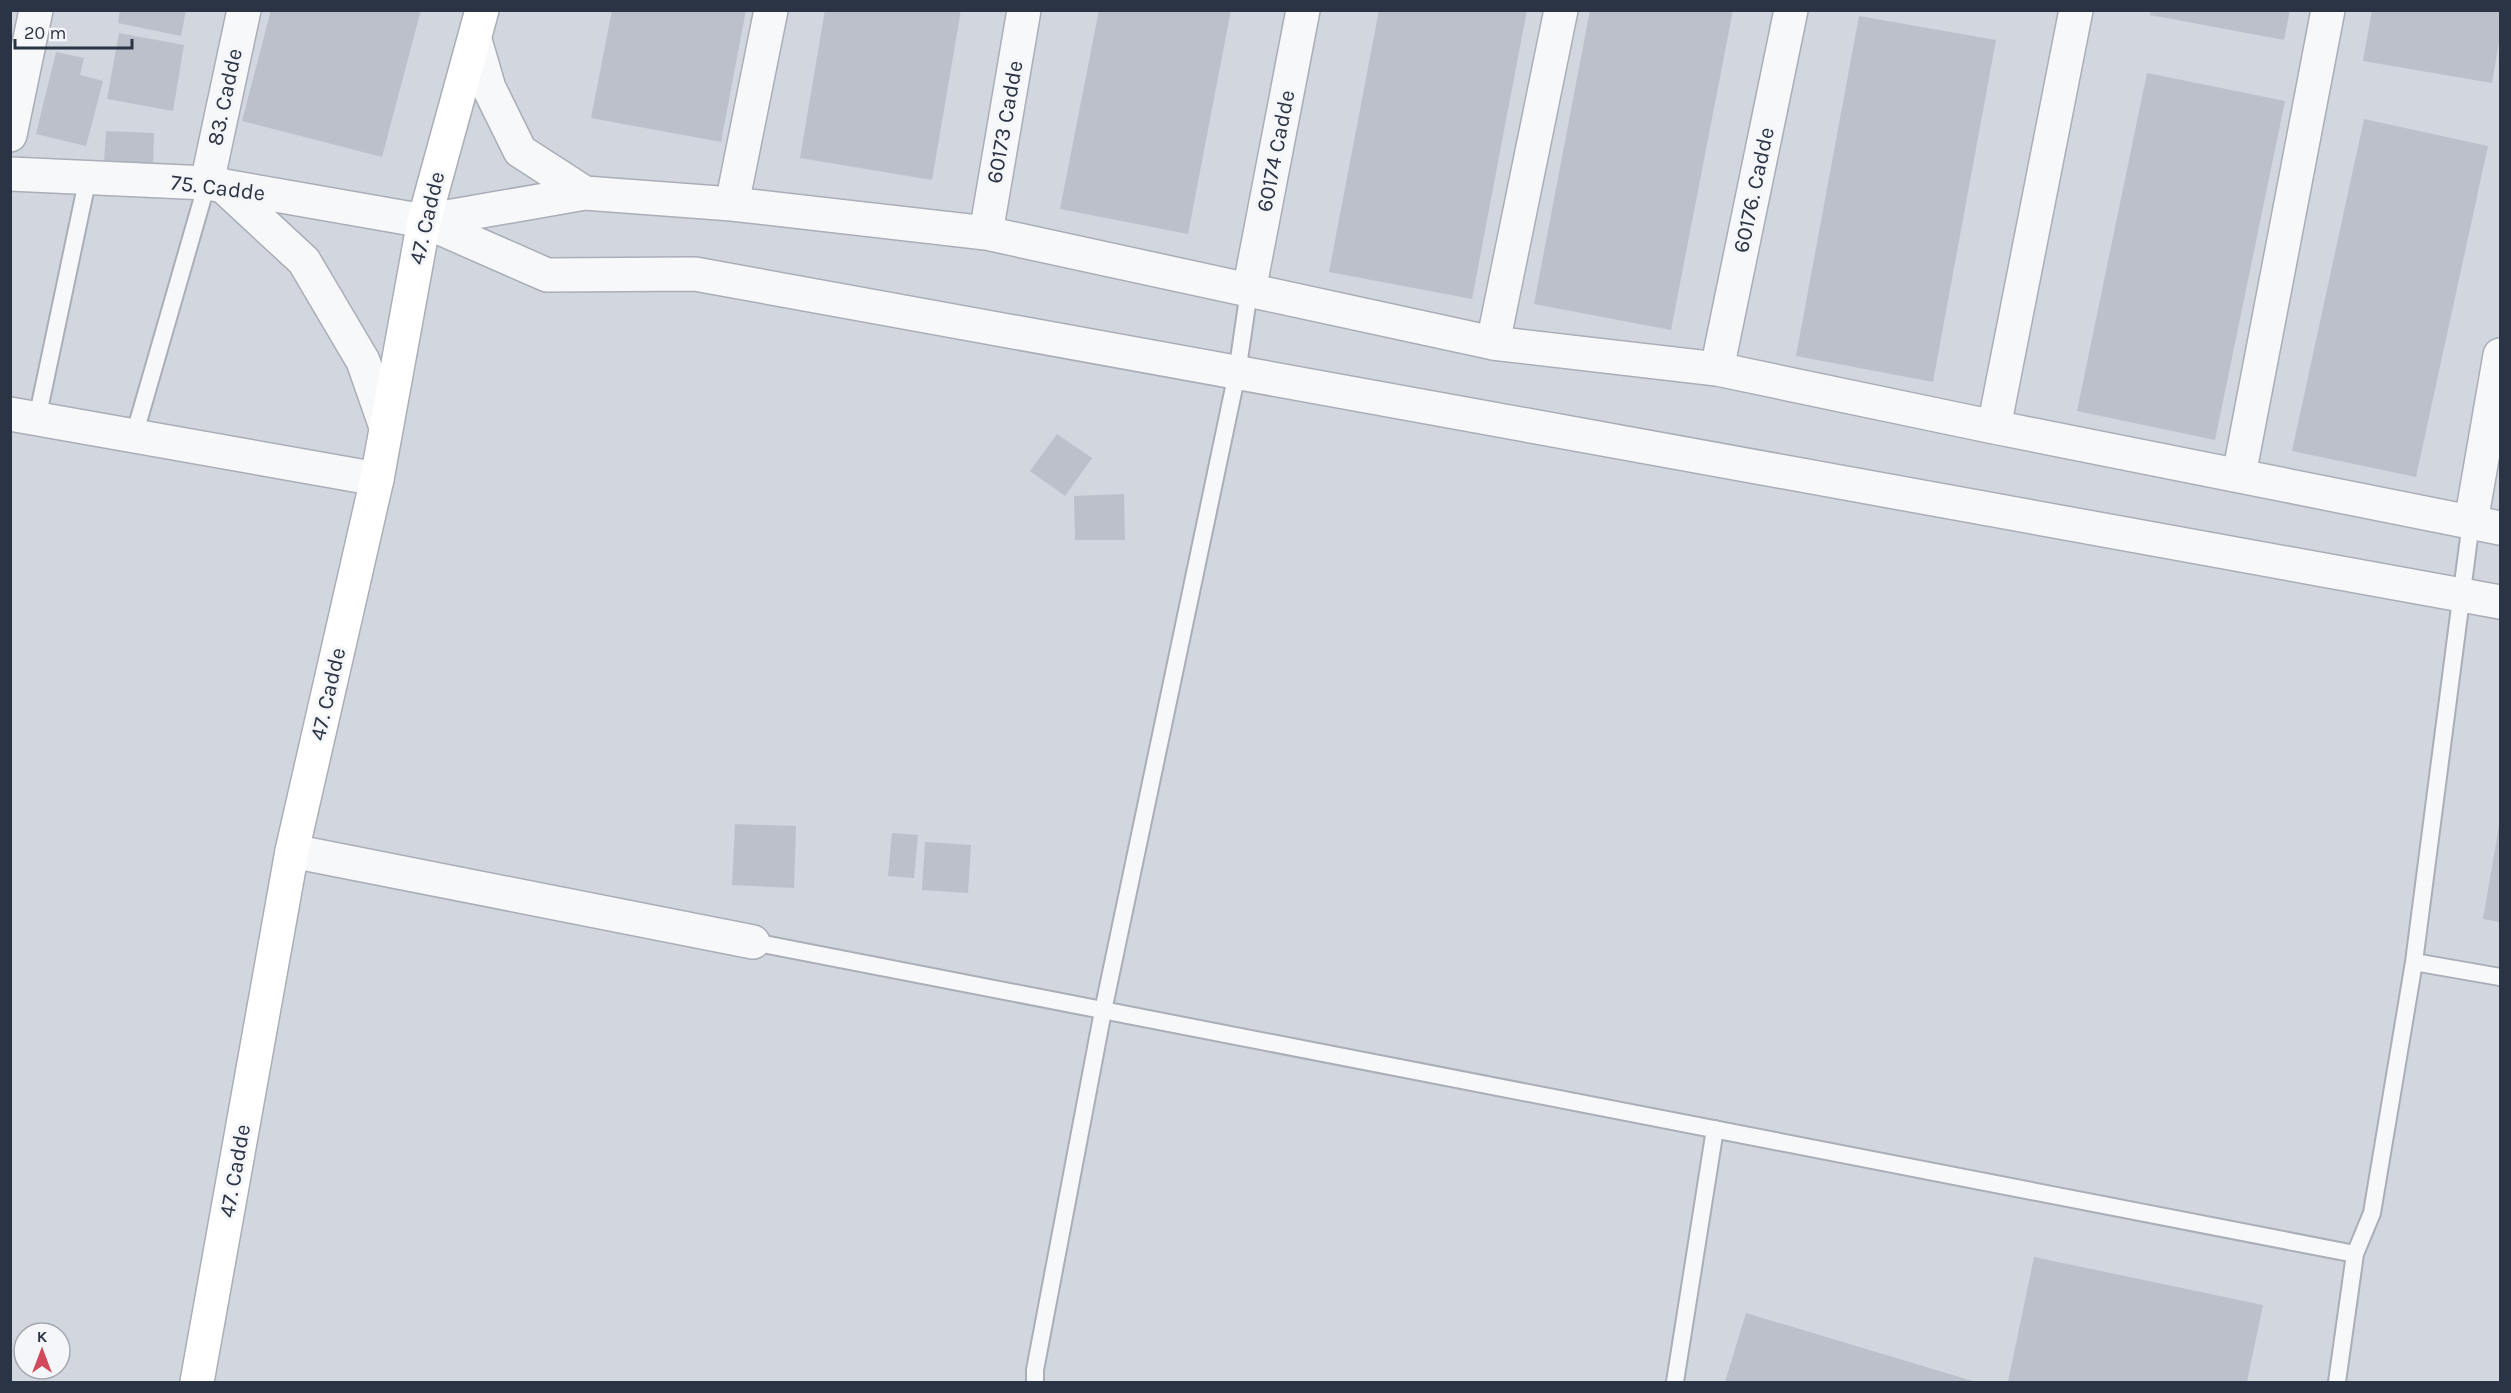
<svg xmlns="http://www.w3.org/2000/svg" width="2511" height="1393" font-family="Karla,sans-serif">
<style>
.built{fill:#d2d6de;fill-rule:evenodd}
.building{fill:#bbc0ca}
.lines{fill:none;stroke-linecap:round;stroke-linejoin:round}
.lane-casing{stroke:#a9aeb7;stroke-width:20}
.street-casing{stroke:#a9aeb7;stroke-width:36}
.secondary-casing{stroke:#a9aeb7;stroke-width:36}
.lane{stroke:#f7f8fa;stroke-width:16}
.street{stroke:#f7f8fa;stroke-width:33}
.secondary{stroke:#fff;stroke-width:33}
.labels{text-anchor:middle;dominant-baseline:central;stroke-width:6;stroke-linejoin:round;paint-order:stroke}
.street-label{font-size:22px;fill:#2b3445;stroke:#f4f6f9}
</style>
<rect width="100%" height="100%" fill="#e4e7ec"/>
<path class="built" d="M 10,11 L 2500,11 L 2500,1382 L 11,1382 ZM 24,1333 L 60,1333 L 60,1369 L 24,1369 Z"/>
<path class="building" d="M 120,10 L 186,10 L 181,36 L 118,23 Z
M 271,10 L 421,10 L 382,157 L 242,121 Z
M 612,10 L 746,10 L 721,142 L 591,118 Z
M 825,10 L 961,10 L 932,180 L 800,158 Z
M 1099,10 L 1231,10 L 1188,234 L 1060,209 Z
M 1379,10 L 1527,10 L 1472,299 L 1329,272 Z
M 1590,10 L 1733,10 L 1671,330 L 1534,304 Z
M 2151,10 L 2290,10 L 2284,40 L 2150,15 Z
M 2372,10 L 2500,10 L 2500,36 L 2492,83 L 2363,61 Z
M 1859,16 L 1996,40 L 1933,382 L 1796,356 Z
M 119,33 L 184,45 L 173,111 L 107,99 Z
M 56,52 L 84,58 L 80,75 L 103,81 L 86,146 L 36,134 Z
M 2147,73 L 2285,101 L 2215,440 L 2077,411 Z
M 2364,119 L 2488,146 L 2416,477 L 2292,451 Z
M 106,131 L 154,133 L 153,166 L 104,164 Z
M 1057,434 L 1092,458 L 1065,496 L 1030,471 Z
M 1124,494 L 1125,540 L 1075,540 L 1074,496 Z
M 735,824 L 796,826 L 794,888 L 732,885 Z
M 2499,826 L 2500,826 L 2500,922 L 2483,919 Z
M 892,833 L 918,835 L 914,878 L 888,876 Z
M 925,842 L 971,845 L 968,893 L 922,890 Z
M 2034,1257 L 2263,1305 L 2247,1382 L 2008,1382 Z
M 1746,1313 L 1976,1382 L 1725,1382 Z"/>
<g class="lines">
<g class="lane-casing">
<path id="lane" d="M 37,419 L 88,177
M 134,436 L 207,183
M 753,942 L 2355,1254
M 2414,962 L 2500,977
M 1035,1382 L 1035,1370 L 1103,1011 L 1237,373 L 1249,291
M 1675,1382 L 1715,1129
M 2337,1382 L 2355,1254 L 2372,1213 L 2414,962 L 2471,522"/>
</g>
<g class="street-casing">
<path id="street" d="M 475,40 L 489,88 L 520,151 L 585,193
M 10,135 L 36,10
M 10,174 L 207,183 L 424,221 L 547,275 L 695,274 L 2500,602
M 207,183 L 244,10
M 222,185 L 304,261 L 363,361 L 386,427
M 732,204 L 771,10
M 424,221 L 585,193 L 732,204 L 986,233 L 1493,343 L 1717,369 L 1994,427 L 2500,528
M 986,233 L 1024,10
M 1249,291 L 1303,10
M 1493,343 L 1561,10
M 1717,369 L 1791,10
M 10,414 L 377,479
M 1994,427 L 2076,10
M 2239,475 L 2328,10
M 2471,522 L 2500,355
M 292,851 L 753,942"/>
</g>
<g class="secondary-casing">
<path id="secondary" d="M 197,1382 L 292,851 L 377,479 L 424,221 L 482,10"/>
</g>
<use href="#lane" class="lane"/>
<use href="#street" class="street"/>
<use href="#secondary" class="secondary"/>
</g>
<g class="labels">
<g class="street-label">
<text transform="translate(225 97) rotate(-78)">83. Cadde</text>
<text transform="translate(1005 122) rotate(-80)">60173 Cadde</text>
<text transform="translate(1276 151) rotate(-79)">60174 Cadde</text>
<text transform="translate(218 188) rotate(7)">75. Cadde</text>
<text transform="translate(1754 190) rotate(-78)">60176. Cadde</text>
<text transform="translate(427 218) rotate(-77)">47. Cadde</text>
<text transform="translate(328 694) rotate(-77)">47. Cadde</text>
<text transform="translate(235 1171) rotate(-80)">47. Cadde</text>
</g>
</g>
<rect width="2511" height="1393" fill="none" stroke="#2b3445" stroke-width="24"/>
<g transform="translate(42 1351)"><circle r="28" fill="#f4f6f9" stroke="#a4a8b1" stroke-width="1.5"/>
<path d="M0-4.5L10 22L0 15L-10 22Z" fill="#d1495b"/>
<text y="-9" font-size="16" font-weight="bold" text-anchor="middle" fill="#2b3445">K</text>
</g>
<path d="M15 39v9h117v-9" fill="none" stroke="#2b3445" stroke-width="3"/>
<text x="24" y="39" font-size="18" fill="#2b3445" stroke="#f4f6f9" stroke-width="4.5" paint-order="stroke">20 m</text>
</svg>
